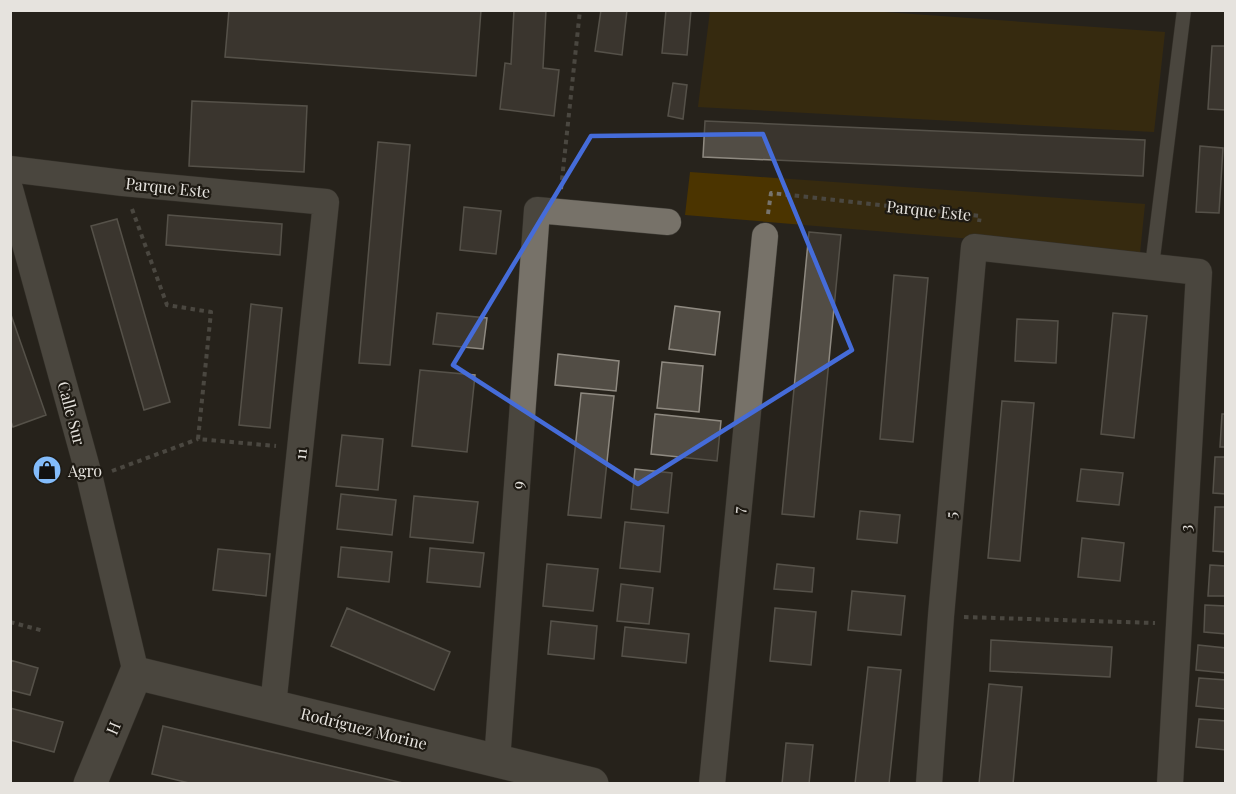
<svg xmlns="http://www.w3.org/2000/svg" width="1236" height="794" font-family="'Playfair Display',serif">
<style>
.green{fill:#4b3400}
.building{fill:#524d45;stroke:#8f8a81;stroke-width:1.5}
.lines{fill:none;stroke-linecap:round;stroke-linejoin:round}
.service-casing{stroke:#43403a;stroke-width:15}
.minor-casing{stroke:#43403a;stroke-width:27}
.tertiary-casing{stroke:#43403a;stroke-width:34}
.path{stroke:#77746e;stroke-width:4;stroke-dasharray:4.5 4.5;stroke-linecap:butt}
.service{stroke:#777269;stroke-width:14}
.minor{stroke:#777269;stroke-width:26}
.tertiary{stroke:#777269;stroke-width:33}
.marked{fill:none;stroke:#456cd9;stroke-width:4.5;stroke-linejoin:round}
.labels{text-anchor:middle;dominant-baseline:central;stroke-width:4.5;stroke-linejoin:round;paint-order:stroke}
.street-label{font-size:16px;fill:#e6e3de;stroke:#1e1a13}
.poi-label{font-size:16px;fill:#e6e3de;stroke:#1e1a13;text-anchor:start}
</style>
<rect width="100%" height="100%" fill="#27231c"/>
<path class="green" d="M 710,11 L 870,11 L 1165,32 L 1154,132 L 698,107 Z
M 690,172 L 1145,204 L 1140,253 L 685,215 Z"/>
<path class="building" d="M 229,10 L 481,10 L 476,76 L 225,57 Z
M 514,10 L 546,10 L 543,68 L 559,70 L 554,116 L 500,109 L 505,63 L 511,64 Z
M 601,10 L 627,10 L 622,55 L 595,51 Z
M 666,10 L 691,10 L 687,55 L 662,53 Z
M 1212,46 L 1226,46 L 1226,110 L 1208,109 Z
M 673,83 L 687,85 L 683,119 L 668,116 Z
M 192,101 L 307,106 L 304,172 L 189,166 Z
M 705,121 L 1145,140 L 1143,176 L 703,157 Z
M 378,142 L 410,145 L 390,365 L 359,363 Z
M 1200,146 L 1223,148 L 1219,213 L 1196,212 Z
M 464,207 L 501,211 L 496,254 L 460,250 Z
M 168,215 L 282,224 L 280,255 L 166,245 Z
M 117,219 L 170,402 L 144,410 L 91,226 Z
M 809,232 L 841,235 L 814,517 L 782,514 Z
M 894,275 L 928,278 L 913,442 L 880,439 Z
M 251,304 L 282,308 L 270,428 L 239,425 Z
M 675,306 L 720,312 L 715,355 L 669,349 Z
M 10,312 L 46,415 L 13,427 L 10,419 Z
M 437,313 L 487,318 L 483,349 L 433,344 Z
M 1113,313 L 1147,316 L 1134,438 L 1101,434 Z
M 1017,319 L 1058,321 L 1056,363 L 1015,361 Z
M 558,354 L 619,361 L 616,391 L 555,385 Z
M 662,362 L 703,366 L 699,412 L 657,408 Z
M 420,370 L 475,375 L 467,452 L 412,446 Z
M 581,393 L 614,396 L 601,518 L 568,515 Z
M 1002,401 L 1034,403 L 1020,561 L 988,558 Z
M 655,414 L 721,421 L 717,461 L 651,454 Z
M 1222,414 L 1226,414 L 1226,447 L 1220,447 Z
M 342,435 L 383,439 L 378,490 L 336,486 Z
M 1215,457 L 1226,457 L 1226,494 L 1213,493 Z
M 635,469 L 672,473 L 668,513 L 631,509 Z
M 1081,469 L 1123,473 L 1119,505 L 1077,501 Z
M 341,494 L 396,500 L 392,535 L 337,529 Z
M 414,496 L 478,502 L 473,543 L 410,537 Z
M 1215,507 L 1226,507 L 1226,552 L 1213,551 Z
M 860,511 L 900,515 L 897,543 L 857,539 Z
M 625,522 L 664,526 L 660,572 L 620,568 Z
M 1082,538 L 1124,543 L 1120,581 L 1078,577 Z
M 341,547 L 392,552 L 389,582 L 338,577 Z
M 430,548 L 484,553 L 480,587 L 427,582 Z
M 218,549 L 270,554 L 266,596 L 213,590 Z
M 547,564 L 598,569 L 593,611 L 543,606 Z
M 777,564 L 814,568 L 812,592 L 774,589 Z
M 1210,565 L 1226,566 L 1226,596 L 1208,596 Z
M 621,584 L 653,588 L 649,624 L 617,621 Z
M 852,591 L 905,596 L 901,635 L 848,630 Z
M 1205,605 L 1226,606 L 1226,634 L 1204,632 Z
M 347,608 L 450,652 L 434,690 L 331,646 Z
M 775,608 L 816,612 L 811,665 L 770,661 Z
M 551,621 L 597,626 L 594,659 L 548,654 Z
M 625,627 L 689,634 L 686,663 L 622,656 Z
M 991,640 L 1112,647 L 1110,677 L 990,671 Z
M 1198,645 L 1226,648 L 1226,673 L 1196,670 Z
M 10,660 L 38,668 L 30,695 L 10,690 Z
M 868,667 L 901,670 L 889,784 L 855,784 Z
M 1199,678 L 1226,680 L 1226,709 L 1196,706 Z
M 989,684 L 1022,687 L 1013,784 L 979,784 Z
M 10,708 L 63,722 L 54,752 L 10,740 Z
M 1199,719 L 1226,721 L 1226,750 L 1196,747 Z
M 163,726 L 407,784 L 193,784 L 152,774 Z
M 786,743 L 813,745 L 809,784 L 782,784 Z"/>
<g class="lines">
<g class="service-casing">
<path id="service" d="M 1152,266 L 1184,10"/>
</g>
<g class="minor-casing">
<path id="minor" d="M 10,169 L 123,183 L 326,202 L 273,706
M 10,189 L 90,479 L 136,673
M 497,761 L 537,210 L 668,222
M 712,784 L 765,236
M 929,784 L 941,616 L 974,247 L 1199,272 L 1170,784"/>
</g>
<g class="tertiary-casing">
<path id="tertiary" d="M 90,784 L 136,673 L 592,784"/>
</g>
<path class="path" d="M 561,189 L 580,10
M 132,209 L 167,305 L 211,312 L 198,439 L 276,446
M 768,214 L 771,193 L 980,216 L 979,222
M 112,471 L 198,439
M 964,617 L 1155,623
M 10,622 L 44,631"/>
<use href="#service" class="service"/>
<use href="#minor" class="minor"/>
<use href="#tertiary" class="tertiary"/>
</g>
<path d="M0 0H1236V794H0ZM 763,134 L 852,350 L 638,484 L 453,365 L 591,136 Z" fill="#27231c" fill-opacity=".55" fill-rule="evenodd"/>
<path class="marked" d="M 763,134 L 852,350 L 638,484 L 453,365 L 591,136 Z"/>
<defs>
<g id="shop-disc" transform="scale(1.5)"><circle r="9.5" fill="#83bcfb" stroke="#1e1a13"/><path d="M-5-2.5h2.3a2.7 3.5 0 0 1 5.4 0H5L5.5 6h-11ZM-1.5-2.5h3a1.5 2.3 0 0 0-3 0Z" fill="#111"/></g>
</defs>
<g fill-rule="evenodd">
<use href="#shop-disc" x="47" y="470"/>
</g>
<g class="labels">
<g class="street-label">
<text transform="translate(168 187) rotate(6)">Parque Este</text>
<text transform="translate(929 210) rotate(6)">Parque Este</text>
<text transform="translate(72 413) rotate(75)">Calle Sur</text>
<text transform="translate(300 454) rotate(-84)">11</text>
<text transform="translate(517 485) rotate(-86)">9</text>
<text transform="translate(738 510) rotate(-84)">7</text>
<text transform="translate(950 515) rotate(-85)">5</text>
<text transform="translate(1185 528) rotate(-87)">3</text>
<text transform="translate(113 728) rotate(-67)">H</text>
<text transform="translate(364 728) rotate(14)">Rodríguez Morine</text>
</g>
<g class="poi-label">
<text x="68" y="470">Agro</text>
</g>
</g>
<rect width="1236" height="794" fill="none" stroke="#e6e3de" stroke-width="24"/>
</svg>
